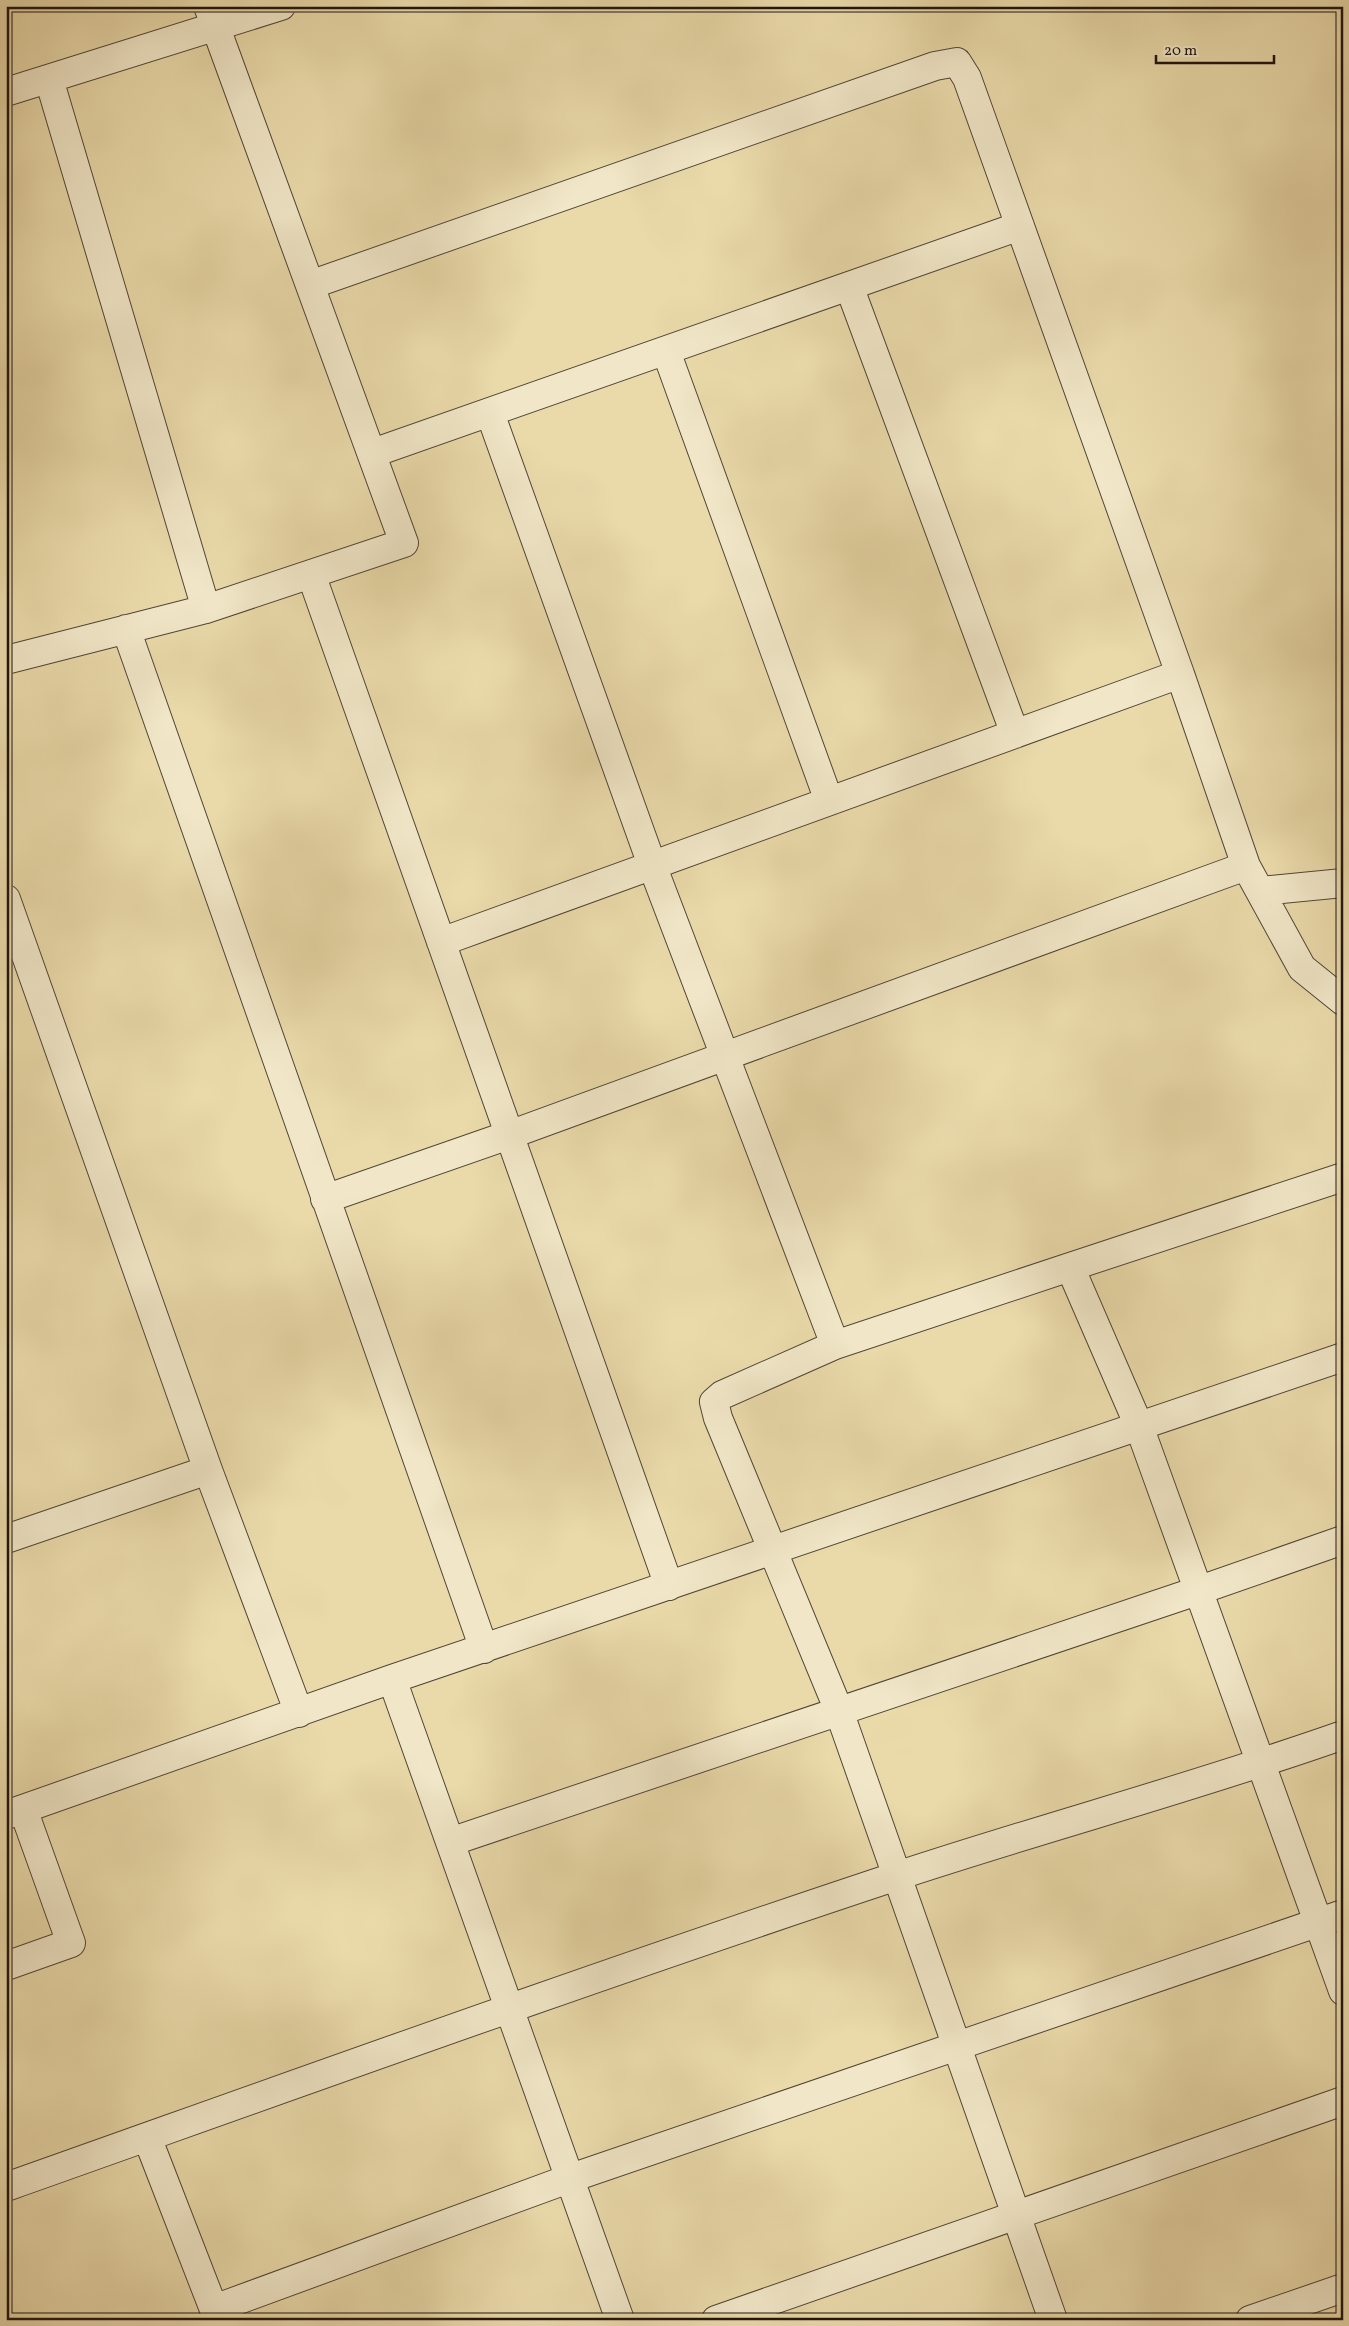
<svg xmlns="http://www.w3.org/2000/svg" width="1349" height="2326" font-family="Vollkorn,serif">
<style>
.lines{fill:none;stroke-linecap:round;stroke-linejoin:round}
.street-casing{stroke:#524636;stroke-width:30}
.street{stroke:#f1e7c8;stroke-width:28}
</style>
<rect width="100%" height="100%" fill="#eadaaa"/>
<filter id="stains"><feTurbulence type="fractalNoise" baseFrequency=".004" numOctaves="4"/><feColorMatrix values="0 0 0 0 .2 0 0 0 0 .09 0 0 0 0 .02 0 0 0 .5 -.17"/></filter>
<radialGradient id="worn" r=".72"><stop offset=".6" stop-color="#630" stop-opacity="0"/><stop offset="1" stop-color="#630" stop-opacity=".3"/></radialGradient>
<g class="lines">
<g class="street-casing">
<path id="street" d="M 49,79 L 206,609
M 6,92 L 281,6
M 310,285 L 935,66 L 957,62 L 967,78 L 1180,674
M 849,286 L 1015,734
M 666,351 L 829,801
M 490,413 L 652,865 L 835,1345
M 373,453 L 1020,226
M 311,574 L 669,1586
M 126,629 L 484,1649
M 6,660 L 206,609 L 404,543 L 208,6
M 1261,891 L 1343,883
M 6,899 L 208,1470 L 299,1713
M 441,942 L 1180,674 L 1246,866 L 1302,968 L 1343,1001
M 325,1199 L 509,1135 L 1246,866
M 1070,1267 L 1343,1177
M 6,1539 L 208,1470
M 392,1679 L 620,2320
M 6,1815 L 392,1679 L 1343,1357
M 450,1842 L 1197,1591 L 1343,1540
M 6,1966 L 71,1943 L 23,1809
M 147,2137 L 218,2320
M 6,2187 C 302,2082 598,1975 897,1876 C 1045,1827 1196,1787 1343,1735
M 214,2309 L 571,2178 L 1343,1914
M 716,2320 L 1343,2101
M 1053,2320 L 839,1711 L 718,1418 L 714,1402 L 722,1395 L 835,1345 L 1070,1267 L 1139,1426 L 1343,1991
M 1250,2320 L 1343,2288"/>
</g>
<use href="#street" class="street"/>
</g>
<rect width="1349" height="2326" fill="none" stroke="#eadaaa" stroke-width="25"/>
<rect x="8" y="8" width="1334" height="2311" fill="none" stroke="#1f1410" stroke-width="2.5"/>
<rect x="12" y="12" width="1324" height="2301" fill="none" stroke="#1f1410"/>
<path d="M1156 55v8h118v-8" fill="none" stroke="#1f1410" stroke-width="2.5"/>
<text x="1164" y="55" font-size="15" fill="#1f1410" stroke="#f1e7c8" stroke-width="4" paint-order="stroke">20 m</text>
<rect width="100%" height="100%" filter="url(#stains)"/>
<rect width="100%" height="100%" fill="url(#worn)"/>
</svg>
